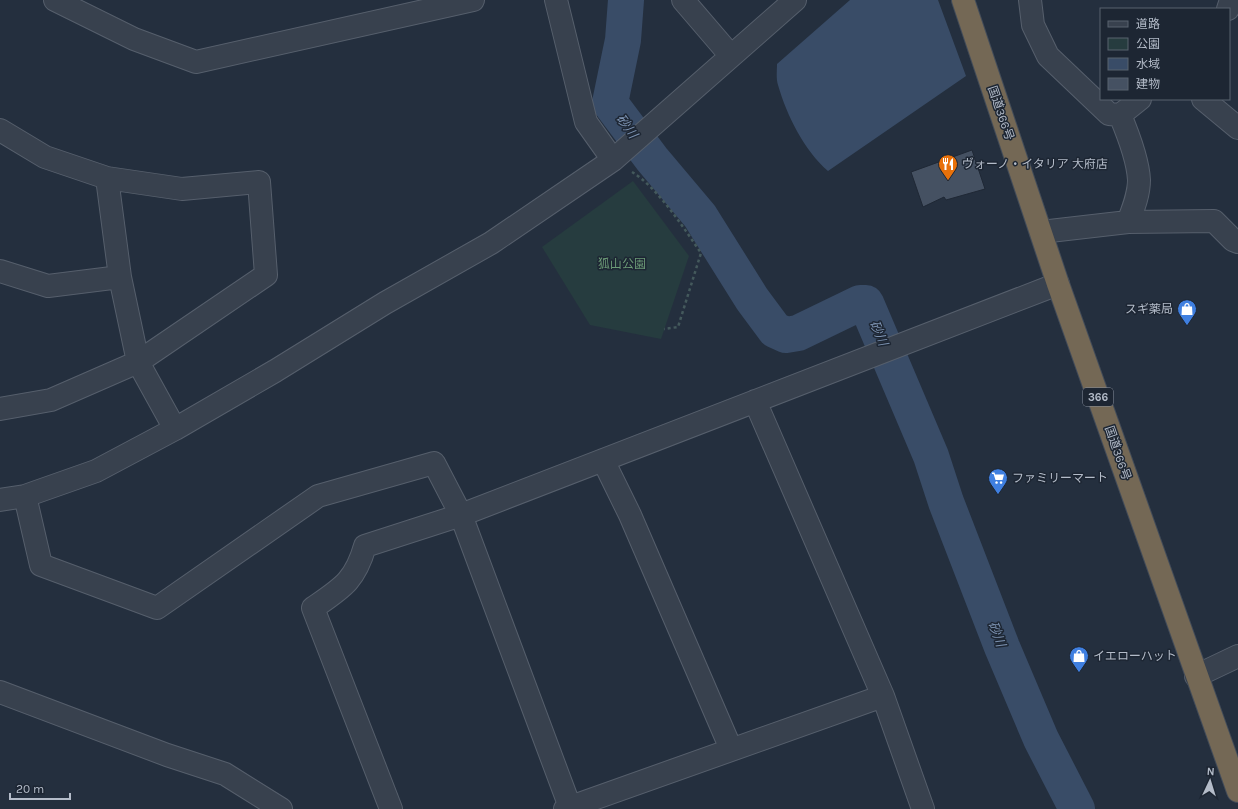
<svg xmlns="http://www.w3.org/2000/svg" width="1238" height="809" font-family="Karla,'Noto Sans JP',sans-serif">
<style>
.green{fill:#263c3f}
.water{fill:#394c67}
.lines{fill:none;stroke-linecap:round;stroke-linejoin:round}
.river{stroke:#394c67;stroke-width:36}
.building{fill:#455162;stroke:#1f2835}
.minor-casing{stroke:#565f6c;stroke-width:24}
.highway-casing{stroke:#434c59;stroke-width:24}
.path{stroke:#44595c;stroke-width:2.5;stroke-dasharray:3 3;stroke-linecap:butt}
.minor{stroke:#38414e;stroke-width:22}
.highway{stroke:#746855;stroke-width:22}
.labels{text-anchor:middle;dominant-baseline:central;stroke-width:3;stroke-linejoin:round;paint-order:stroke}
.shield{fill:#1d2633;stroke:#878f9c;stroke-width:1}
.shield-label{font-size:11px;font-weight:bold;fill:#b4bcc9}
.street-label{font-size:12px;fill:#b4bcc9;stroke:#1d2633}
.poi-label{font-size:12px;fill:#b4bcc9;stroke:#1d2633;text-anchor:start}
.park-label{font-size:12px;fill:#6b9a76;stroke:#1d2633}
.water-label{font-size:13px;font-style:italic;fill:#7c92b1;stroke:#1d2633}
</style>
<rect width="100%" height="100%" fill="#242f3e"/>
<path class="green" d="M 633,181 L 689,256 L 661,339 L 590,325 L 542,247 Z"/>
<path class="water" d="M 850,0 L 938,0 L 966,76 L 828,171 C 804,150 787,116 778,85 C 776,79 777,70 777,64 Z"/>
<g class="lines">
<path class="river" d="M 626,0 L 623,40 L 610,103 L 652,159 L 700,216 L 752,299 L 775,330 L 786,335 L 798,333 L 860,303 L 866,303 L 931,456 L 946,502 L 1002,647 L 1041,739 L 1077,809"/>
</g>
<path class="building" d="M 972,150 L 985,189 L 946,200 L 944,197 L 923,207 L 911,172 Z"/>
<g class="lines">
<g class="minor-casing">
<path id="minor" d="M 55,0 L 134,39 L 196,62 L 473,0
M 556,0 L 586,122 L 613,160
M 683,0 L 731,56
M 1030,0 L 1033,25 L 1048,56 L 1109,114 L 1120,115 L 1140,99
M 1228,9 L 1231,0
M 1203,99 L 1238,128
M 0,130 L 45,157 L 107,178 L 182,189 L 259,182 L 266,275 L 138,362 L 51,400 L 0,409
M 107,178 L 120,277 L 138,362 L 175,429
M 1128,222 L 1214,221 L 1233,240 L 1238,242
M 1041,232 L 1128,222 C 1133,209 1139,195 1139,180 C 1138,159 1128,134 1120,115
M 0,271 L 48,286 L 120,277
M 755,401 L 883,696 L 923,809
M 603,460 L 630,515 L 731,749
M 25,496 L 41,565 L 157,608 L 318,496 L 434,463 L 461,515 L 570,807
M 0,500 L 25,496 L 96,471 L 175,429 L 275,371 L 385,303 L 491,243 L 613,160 L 795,0
M 1196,676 L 1238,656
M 0,692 L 167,755 L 225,774 L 281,809
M 391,809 L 313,608 C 342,588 355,581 365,546 L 461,515 L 1058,284
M 565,809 L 883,696"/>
</g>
<g class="highway-casing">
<path id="highway" d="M 963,0 L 1058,284 L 1238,791"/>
</g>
<path class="path" d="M 632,172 C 658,188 683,227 701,253 L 678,327 L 664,329"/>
<use href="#minor" class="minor"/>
<use href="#highway" class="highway"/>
</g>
<defs>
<g id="restaurant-pin" transform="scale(1)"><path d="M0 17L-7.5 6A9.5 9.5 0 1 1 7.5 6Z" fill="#e8710a" stroke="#1d2633"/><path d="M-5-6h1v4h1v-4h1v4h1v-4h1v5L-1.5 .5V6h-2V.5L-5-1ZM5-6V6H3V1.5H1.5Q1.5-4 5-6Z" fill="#fff"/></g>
<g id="shop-pin" transform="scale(1)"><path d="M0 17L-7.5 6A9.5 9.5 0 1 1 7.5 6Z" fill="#3f7fe0" stroke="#1d2633"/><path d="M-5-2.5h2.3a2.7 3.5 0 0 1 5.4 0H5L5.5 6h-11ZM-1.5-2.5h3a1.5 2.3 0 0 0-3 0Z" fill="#fff"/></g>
<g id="supermarket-pin" transform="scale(1)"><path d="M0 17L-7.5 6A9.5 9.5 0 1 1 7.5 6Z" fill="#3f7fe0" stroke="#1d2633"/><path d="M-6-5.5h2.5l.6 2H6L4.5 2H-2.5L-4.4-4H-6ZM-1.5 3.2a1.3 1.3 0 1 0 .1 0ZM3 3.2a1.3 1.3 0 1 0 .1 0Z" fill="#fff"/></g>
</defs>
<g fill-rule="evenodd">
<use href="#restaurant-pin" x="948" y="164"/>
<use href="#shop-pin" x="1187" y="309"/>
<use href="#supermarket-pin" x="998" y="478"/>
<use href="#shop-pin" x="1079" y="656"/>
</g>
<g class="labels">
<rect class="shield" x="1083" y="388" width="30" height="18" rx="3"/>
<g class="shield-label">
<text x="1098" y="397">366</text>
</g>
<g class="street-label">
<text transform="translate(1001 113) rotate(71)">国道366号</text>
<text transform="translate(1118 453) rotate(71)">国道366号</text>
</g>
<g class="poi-label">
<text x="962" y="164">ヴォーノ・イタリア 大府店</text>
<text x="1173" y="309" text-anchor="end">スギ薬局</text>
<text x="1012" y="478">ファミリーマート</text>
<text x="1093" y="656">イエローハット</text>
</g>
<g class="park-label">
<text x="622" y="264">狐山公園</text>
</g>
<g class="water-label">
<text transform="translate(627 126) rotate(54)">砂川</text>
<text transform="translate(879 333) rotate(67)">砂川</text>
<text transform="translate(997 634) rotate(69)">砂川</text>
</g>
</g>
<rect x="1100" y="8" width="130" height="92" fill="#1d2633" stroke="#59626f"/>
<rect x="1108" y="21" width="20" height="6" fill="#38414e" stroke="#59626f"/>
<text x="1136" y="28" font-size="12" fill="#b4bcc9">道路</text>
<rect x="1108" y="38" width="20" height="12" fill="#263c3f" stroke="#59626f"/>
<text x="1136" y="48" font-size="12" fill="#b4bcc9">公園</text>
<rect x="1108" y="58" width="20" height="12" fill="#394c67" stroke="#59626f"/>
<text x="1136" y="68" font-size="12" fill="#b4bcc9">水域</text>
<rect x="1108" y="78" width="20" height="12" fill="#455162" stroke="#59626f"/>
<text x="1136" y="88" font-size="12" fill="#b4bcc9">建物</text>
<g transform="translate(1210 781) rotate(4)" stroke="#1d2633" stroke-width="3" paint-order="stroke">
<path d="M0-3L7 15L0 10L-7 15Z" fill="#b4bcc9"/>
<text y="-6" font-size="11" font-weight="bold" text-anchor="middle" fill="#b4bcc9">N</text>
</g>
<path d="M10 793v6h60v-6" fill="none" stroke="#b4bcc9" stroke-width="2"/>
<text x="16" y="793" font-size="12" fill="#b4bcc9" stroke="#1d2633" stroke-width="3" paint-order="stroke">20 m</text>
</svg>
